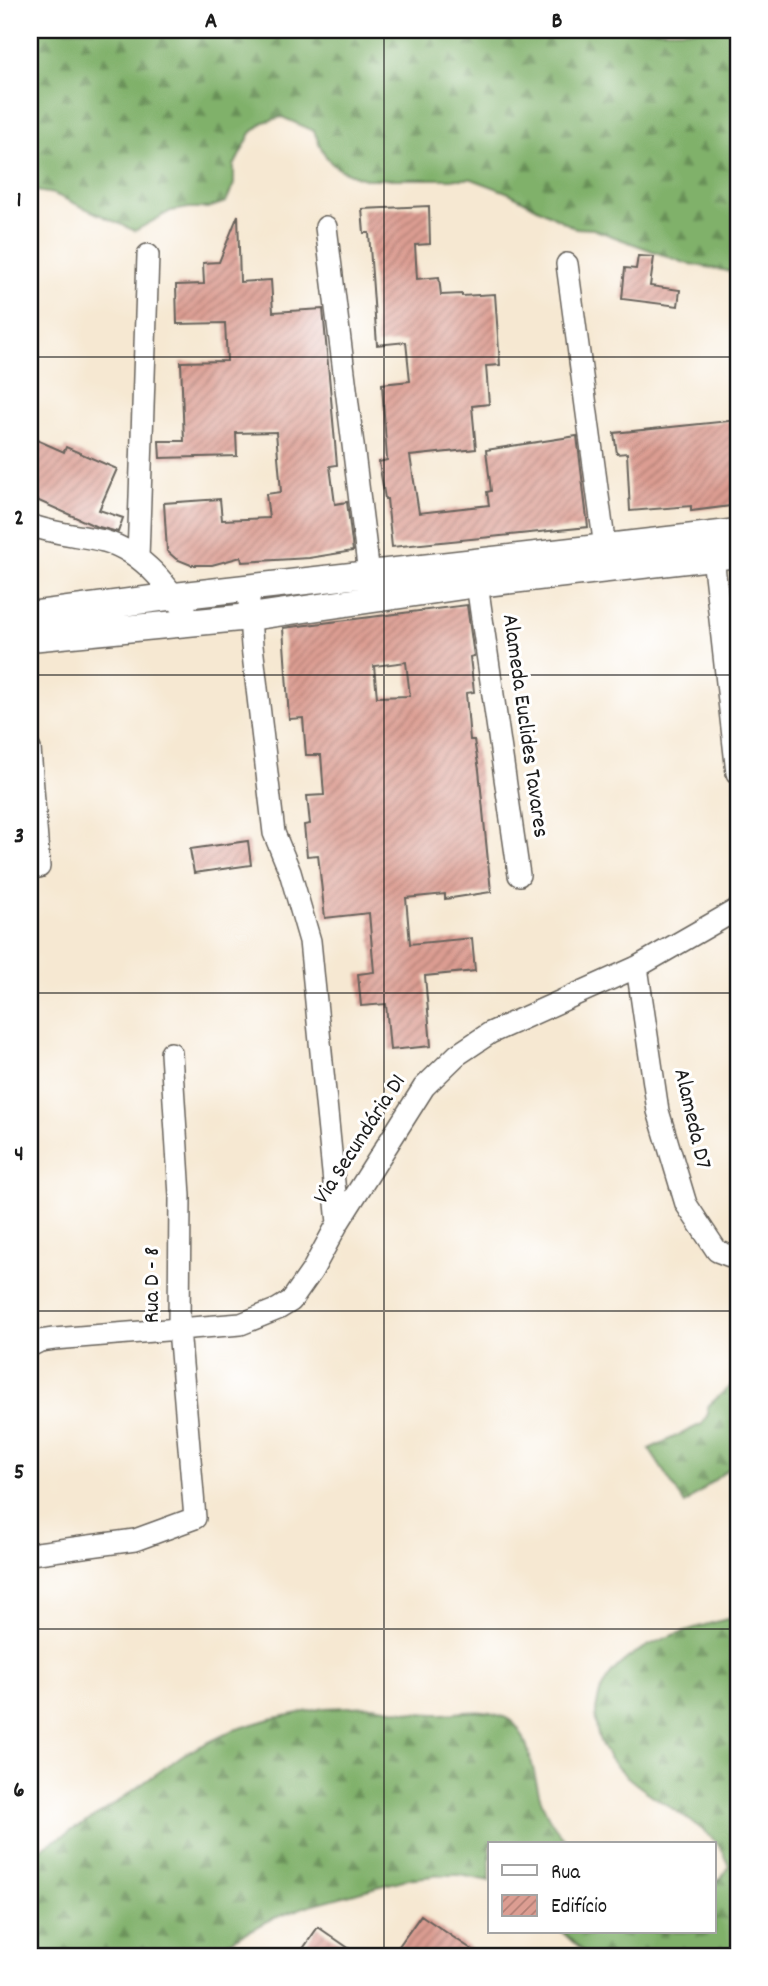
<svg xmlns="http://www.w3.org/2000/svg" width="768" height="1986" font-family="Dekko,sans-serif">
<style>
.forest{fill:url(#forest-firs);stroke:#4e6644;stroke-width:2}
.building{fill:url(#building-hatch);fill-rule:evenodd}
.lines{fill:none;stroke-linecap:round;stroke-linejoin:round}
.minor-casing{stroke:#68635c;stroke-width:24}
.tertiary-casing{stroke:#68635c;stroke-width:29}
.minor{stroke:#fff;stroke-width:21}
.tertiary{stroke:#fff;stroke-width:26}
.grid{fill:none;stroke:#1c1c1c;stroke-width:2;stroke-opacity:0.55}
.labels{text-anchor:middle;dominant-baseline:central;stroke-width:6;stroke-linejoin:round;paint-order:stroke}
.street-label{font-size:23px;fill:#1c1c1c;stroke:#fff}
.neatline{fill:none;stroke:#1c1c1c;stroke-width:2.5}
.grid-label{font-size:23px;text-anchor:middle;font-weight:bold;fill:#1c1c1c}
</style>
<defs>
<pattern id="forest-firs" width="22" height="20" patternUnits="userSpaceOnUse" patternTransform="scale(1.75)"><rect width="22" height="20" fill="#80b16b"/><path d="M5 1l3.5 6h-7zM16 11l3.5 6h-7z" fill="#688f57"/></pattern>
<pattern id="building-hatch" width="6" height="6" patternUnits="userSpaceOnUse" patternTransform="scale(1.75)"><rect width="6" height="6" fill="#dc9d92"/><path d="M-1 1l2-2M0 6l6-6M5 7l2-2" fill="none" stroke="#b27f76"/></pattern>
</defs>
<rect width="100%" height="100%" fill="#fff"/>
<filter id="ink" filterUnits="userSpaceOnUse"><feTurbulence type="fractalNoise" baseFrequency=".0143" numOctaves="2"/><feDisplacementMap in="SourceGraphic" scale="14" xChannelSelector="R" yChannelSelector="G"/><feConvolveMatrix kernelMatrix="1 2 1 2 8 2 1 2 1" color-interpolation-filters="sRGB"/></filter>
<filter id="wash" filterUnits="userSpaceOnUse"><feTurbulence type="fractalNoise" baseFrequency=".00686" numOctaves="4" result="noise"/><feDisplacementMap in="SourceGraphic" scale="28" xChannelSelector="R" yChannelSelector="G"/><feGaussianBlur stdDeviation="1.57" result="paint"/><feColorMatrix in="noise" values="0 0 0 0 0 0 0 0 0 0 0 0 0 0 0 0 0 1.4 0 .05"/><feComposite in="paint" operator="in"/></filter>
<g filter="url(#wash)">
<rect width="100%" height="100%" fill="#f6e8d2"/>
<path class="forest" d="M 30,30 L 738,30 L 738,273 L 685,263 L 593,229 L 575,228 L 509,193 L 472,179 L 365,179 C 331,168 327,164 314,131 L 282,117 L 264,122 L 251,133 L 234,166 L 234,184 L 226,202 L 208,208 L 189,208 L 171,211 L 135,231 L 54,194 L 30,190 Z
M 738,1379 L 738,1461 L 685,1504 L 649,1449 L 702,1424 L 708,1414 L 707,1407 Z
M 738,1616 L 738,1930 L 736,1937 L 738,1956 L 588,1956 L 562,1932 L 714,1932 L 714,1882 L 721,1879 L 729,1866 C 726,1860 724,1852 720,1847 C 682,1800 579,1778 598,1700 C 611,1645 692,1629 738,1616 Z
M 373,1706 C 395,1709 420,1715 443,1714 C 467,1713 476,1708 501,1716 C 532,1724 532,1780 543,1805 C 549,1820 558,1833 570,1844 L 490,1844 L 490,1881 L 460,1875 L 441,1875 L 407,1879 L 307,1906 L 272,1919 L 202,1956 L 30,1956 L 30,1855 L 103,1812 L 184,1754 L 234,1730 L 270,1719 L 324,1708 Z"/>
<g id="blocks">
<path class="building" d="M 429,206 L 430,244 L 415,245 L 417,279 L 439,277 L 441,295 L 462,294 L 462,296 L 495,294 L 500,365 L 486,366 L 489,404 L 472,406 L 476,449 L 410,456 L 419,513 L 489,505 L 487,492 L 491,491 L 486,450 L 577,436 L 588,527 L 392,547 L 387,499 L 385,499 L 379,462 L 387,460 L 382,384 L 410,381 L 406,342 L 377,345 L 369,233 L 364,233 L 362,209 Z
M 238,215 L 240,282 L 271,280 L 273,312 L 323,309 L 337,465 L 330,466 L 335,504 L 347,502 L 353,551 L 309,558 L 242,562 L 241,557 L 212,565 L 191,565 L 176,559 L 167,551 L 164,503 L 220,499 L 222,520 L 269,518 L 266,494 L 281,492 L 276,432 L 236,433 L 237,456 L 160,458 L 159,441 L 184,441 L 181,362 L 227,361 L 225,323 L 177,324 L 176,285 L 204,284 L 203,263 L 219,262 Z
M 638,256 L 654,257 L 650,286 L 680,290 L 678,306 L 622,299 L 625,268 L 636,269 Z
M 738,420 L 738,505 L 691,511 L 691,506 L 630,511 L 627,453 L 617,454 L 614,433 Z
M 30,437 L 64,452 L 66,447 L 117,469 L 99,510 L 123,518 L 118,532 L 95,526 L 30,497 Z
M 467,605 L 474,656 L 470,657 L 474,692 L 466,693 L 470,740 L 474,740 L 479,770 L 491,892 L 445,899 L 445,894 L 406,898 L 410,944 L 472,938 L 475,971 L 425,976 L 431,1046 L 390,1050 L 386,1004 L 361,1006 L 358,974 L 374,972 L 369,913 L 325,918 L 318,855 L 307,856 L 304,825 L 310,824 L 307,796 L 324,795 L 321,755 L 306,755 L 303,718 L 289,719 L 283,628 ZM 406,662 L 410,696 L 377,697 L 374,666 Z
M 248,841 L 251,865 L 194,873 L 190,849 Z
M 421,1915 L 453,1937 L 482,1956 L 392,1956 Z
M 318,1927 L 360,1956 L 298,1956 Z"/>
</g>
</g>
<g filter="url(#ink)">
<use href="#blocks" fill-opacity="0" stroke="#68635c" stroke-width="2"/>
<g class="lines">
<g class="minor-casing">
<path id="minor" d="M 326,227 L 369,574
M 567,264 L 605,548
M 30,525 C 53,534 80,535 104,541 C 144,552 170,589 192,621
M 713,556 L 737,773
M 138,558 L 148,255
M 477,584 L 519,875
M 248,588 L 252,646 L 274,833 L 290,872 L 310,941 L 338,1223
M 30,749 L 39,867
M 637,967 L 658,1111 L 686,1204 L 717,1251 L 738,1259
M 30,1346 L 40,1341 L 54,1339 L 241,1324 L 278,1309 L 291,1301 L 312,1271 L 338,1223 L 424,1087 L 457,1055 L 490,1033 L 637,967 L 738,909
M 30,1554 L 135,1540 L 195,1518 L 179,1329 L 180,1196 L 171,1053"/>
</g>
<g class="tertiary-casing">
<path id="tertiary" d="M 30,615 L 175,596 L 738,532
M 30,638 L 250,617 L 477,584 L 738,554"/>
</g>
<use href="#minor" class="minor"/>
<use href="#tertiary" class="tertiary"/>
</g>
</g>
<path class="grid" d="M 384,30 L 384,1956M 30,357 L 738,357M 30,675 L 738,675M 30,993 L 738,993M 30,1311 L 738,1311M 30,1629 L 738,1629"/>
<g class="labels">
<g class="street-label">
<text transform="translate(524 726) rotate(82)">Alameda Euclides Tavares</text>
<text transform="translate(691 1119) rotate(77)">Alameda D7</text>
<text transform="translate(361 1140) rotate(-57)">Via Secundária D1</text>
<text transform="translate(153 1285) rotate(-90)">Rua D - 8</text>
</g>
</g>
<rect width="768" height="1986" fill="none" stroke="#fff" stroke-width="77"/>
<rect x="488" y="1842" width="228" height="91" fill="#ffffff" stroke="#a4a4a4" stroke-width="2"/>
<rect x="502" y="1865" width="35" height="10" fill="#ffffff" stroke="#a4a4a4" stroke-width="2"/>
<text x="551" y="1878" font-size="21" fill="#1c1c1c">Rua</text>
<rect x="502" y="1895" width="35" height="21" fill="url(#building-hatch)" stroke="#a4a4a4" stroke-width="2"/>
<text x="551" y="1912" font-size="21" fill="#1c1c1c">Edifício</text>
<rect x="38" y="38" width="692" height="1910" class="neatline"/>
<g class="grid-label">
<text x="211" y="27">A</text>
<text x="557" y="27">B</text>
<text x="19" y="206">1</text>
<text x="19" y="524">2</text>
<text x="19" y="842">3</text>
<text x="19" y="1160">4</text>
<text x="19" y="1478">5</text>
<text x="19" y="1796">6</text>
</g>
</svg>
